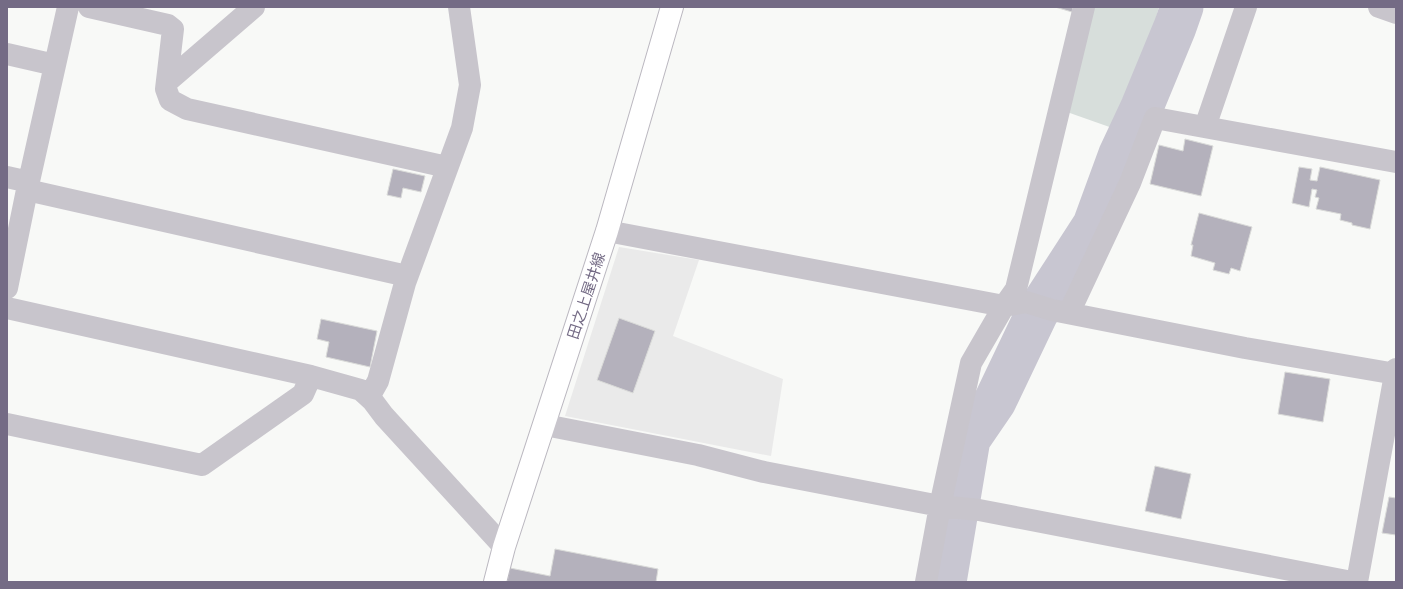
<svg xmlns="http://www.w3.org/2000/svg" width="1403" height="589" font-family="'Alegreya Sans','Noto Sans JP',sans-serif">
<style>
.built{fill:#eaeaea}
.green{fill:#d7dedb}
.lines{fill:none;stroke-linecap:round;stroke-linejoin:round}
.river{stroke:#c8c6d1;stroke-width:43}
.building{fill:#b4b1bc;stroke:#dadbd9}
.secondary-casing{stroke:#bbb8c0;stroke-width:24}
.minor{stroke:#c8c5cc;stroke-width:22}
.secondary{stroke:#fff;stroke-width:22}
.labels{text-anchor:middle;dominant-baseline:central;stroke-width:4;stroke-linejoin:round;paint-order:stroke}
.street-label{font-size:15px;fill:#746b85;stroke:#fff}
</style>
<rect width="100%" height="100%" fill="#f8f9f7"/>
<path class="built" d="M 619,247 L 699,260 L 673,336 L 783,379 L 771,456 L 565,416 Z"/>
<path class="green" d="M 1093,7 L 1159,7 L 1147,50 L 1118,130 L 1067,112 Z"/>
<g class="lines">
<path class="river" d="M 945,582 L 969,439 L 995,401 L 1037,313 L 1094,225 L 1120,154 L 1142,107 L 1175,27 L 1182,7"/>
</g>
<path class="building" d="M 1055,7 L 1073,7 L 1072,12 Z
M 1185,139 L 1213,146 L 1201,196 L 1150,184 L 1159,145 L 1183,151 Z
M 1299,167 L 1312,169 L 1310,180 L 1317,181 L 1320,167 L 1380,180 L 1370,229 L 1352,225 L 1352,223 L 1340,220 L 1341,214 L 1316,209 L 1319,198 L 1315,197 L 1317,190 L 1312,189 L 1309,207 L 1292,203 Z
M 393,169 L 425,176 L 421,192 L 403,188 L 401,198 L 387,195 Z
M 1199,213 L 1252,227 L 1240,271 L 1231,268 L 1229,274 L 1213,270 L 1215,263 L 1191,256 L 1193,245 L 1191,245 Z
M 619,318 L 655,331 L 633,393 L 597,380 Z
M 321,319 L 377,331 L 370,367 L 326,357 L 329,342 L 317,339 Z
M 1285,372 L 1330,379 L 1323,422 L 1278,414 Z
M 1155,466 L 1191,474 L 1181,519 L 1145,511 Z
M 1389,497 L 1396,498 L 1396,535 L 1382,533 Z
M 555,549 L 658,569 L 656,582 L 507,582 L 510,568 L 550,576 Z"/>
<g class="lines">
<g class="secondary-casing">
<path id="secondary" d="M 495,582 L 504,547 L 607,231 L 672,7"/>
</g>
<path class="minor" d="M 89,7 L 168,25 L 173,29 L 166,89 L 170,100 L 187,109 L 447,167
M 1379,7 L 1396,13
M 7,54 L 55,65
M 167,82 L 254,7
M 1205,127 L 1246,7
M 7,177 L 29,182
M 27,190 L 407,276
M 607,231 L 1004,306 L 1026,302 L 1052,310 L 1245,348 L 1396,374
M 7,288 L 27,190 L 68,7
M 7,308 L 311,376 L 361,390 L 372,400 L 384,416 L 504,547
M 1069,313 L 1130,183 L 1155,118 L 1396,162
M 369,397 L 378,381 L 405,283 L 462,128 L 470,85 L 459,7
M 7,424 L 202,465 L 303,394 L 311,376
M 545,425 L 698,455 L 764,472 L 940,506 L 979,510 L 1352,582
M 926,582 L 940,506 L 971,363 L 1004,306 L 1016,289 L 1084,7
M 1357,582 L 1396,369"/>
<use href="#secondary" class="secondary"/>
</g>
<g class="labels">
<g class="street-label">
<text transform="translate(587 296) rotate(-72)">田之上屋井線</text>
</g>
</g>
<rect width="1403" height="589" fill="none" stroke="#746b85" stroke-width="16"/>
</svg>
